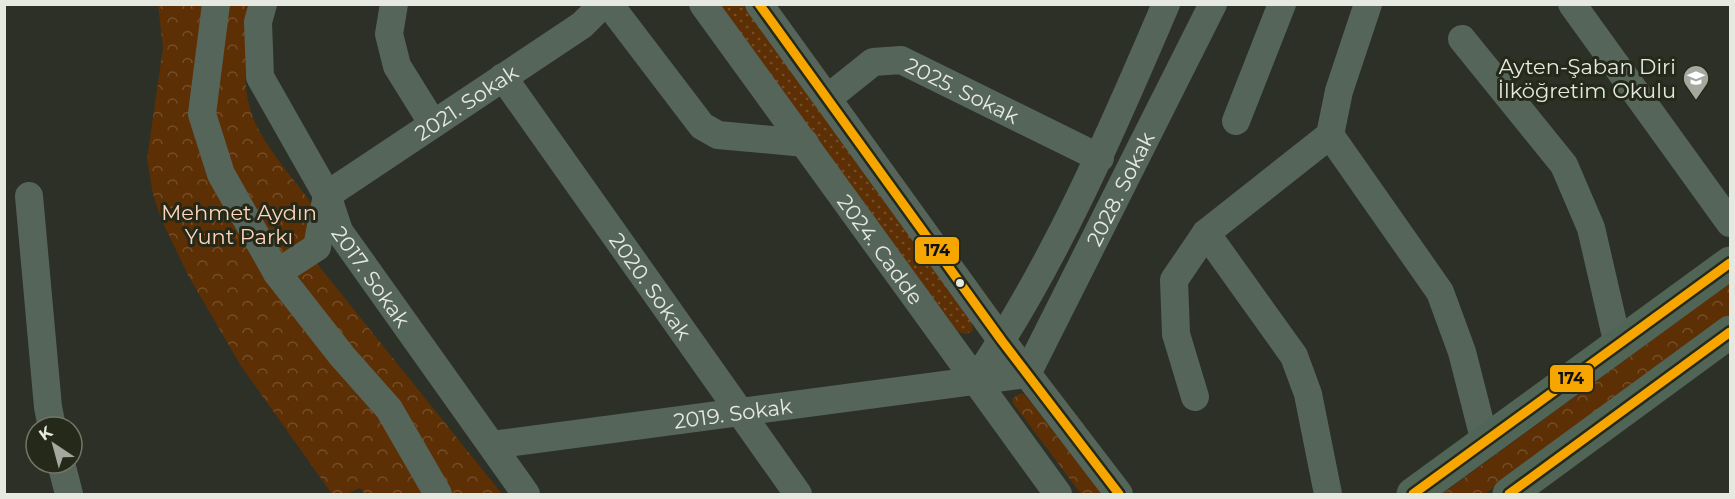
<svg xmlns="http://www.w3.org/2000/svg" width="1735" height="499" font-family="Montserrat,sans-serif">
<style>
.grass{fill:url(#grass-dots)}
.forest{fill:url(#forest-crowns)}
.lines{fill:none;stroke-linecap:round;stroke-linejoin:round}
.street{stroke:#56655a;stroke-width:28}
.secondary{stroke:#516557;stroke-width:33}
.bus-1-casing{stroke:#242919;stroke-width:14}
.bus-1{stroke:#f7a600;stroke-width:9}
.bus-dot{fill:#e6e9df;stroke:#242919;stroke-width:2}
.labels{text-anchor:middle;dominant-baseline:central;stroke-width:6;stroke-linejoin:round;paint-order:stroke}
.poi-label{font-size:21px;fill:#e6e9df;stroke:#242919;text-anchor:end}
.street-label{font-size:21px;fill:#e6e9df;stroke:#242919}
.park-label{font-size:21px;fill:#fed5bb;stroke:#242919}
.line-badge{stroke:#242919;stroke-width:2}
.pale-badge-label{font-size:16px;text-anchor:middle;font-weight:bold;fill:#111}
</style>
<defs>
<pattern id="grass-dots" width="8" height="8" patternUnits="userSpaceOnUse" patternTransform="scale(1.5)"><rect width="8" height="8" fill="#5d2f05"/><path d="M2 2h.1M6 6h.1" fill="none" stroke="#744d29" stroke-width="1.8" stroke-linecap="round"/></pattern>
<pattern id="forest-crowns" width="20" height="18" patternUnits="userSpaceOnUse" patternTransform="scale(1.5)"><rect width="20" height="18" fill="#5d2f05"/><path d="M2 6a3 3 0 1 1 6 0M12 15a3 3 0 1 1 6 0" fill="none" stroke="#744d29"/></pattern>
</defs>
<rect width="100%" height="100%" fill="#2d3026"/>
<path class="grass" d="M 717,5 L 743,5 L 971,318 L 973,331 L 966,334 L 958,332 Z"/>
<path class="forest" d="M 158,5 L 254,5 C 246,40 240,80 252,115 C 263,145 293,178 312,204 L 306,250 L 502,494 L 365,494 L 360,488 L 346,494 L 332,494 L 241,366 L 189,277 L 162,221 L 153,194 L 147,159 L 163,48 Z
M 1730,283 L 1730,314 L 1485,494 L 1442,494 Z
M 1021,393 L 1025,395 L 1102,494 L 1081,494 L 1013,403 L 1012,399 Z"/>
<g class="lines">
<g class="street">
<path d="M 216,4 L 202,114 L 221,174 L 277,273 L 342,356 L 389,409 L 438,494"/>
<path id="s1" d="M 263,4 L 258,22 L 260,77 L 327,195 L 339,231 L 526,494"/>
<path d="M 394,4 L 389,34 L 397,66 L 433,124"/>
<path d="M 609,4 L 702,126 L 718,135 L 805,143"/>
<path id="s2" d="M 703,4 L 1058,494"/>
<path d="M 759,4 L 1002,341 L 1119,494"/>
<path d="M 1572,4 L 1730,223"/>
<path d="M 1462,39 L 1564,165 L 1591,228 L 1618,345"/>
<path id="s3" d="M 503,77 L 798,494"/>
<path id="s4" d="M 828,98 L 873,62 L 901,60 L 1100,158"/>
<path d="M 1236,121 L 1282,4"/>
<path d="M 1330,135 L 1440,292 L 1462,352 L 1485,442"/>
<path d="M 29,196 L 48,407 L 52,427"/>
<path d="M 1206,233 L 1294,356 L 1308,394 L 1328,494"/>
<path id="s5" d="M 277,273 L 317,247 L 327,195 L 582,25 L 603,4"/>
<path d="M 975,381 C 1054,265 1111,133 1166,4"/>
<path d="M 1195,397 L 1176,334 L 1174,280 L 1206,233 L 1330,135 L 1339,91 L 1368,4"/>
<path id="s6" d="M 492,445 L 1027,374 L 1213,4"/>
<path d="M 61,463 L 69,494"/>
</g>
<path class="secondary" d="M 1413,494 L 1730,263
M 1509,494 L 1730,332"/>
<g class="bus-1-casing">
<path id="bus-1" d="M 759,4 L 1002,341 L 1119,494
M 1413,494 L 1730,263
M 1509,494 L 1730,332"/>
</g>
<use href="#bus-1" class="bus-1"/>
</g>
<defs>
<g id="school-pin" transform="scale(1.35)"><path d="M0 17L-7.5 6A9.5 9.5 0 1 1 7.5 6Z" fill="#a5a89e" stroke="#242919"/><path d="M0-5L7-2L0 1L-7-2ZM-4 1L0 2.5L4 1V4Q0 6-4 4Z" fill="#fff"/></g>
</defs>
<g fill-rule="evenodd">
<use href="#school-pin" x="1696" y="78"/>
</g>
<circle class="bus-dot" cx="960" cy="283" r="5"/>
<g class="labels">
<g class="poi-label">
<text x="1676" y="66">Ayten-Şaban Diri<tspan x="1676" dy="24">İlköğretim Okulu</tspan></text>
</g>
<g class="street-label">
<text stroke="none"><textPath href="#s4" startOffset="154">2025. Sokak</textPath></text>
<text stroke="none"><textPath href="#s5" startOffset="268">2021. Sokak</textPath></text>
<text stroke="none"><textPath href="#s6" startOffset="747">2028. Sokak</textPath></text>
<text stroke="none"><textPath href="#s2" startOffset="303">2024. Cadde</textPath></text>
<text stroke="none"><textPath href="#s1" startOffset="303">2017. Sokak</textPath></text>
<text stroke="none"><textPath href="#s3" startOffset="256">2020. Sokak</textPath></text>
<text stroke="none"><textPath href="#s6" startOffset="243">2019. Sokak</textPath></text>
</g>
<g class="park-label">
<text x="239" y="212">Mehmet Aydın<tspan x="239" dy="24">Yunt Parkı</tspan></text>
</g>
</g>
<g class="line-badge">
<rect x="914" y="236" width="46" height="29" rx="6" fill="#f7a600"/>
<rect x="1549" y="364" width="45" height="29" rx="6" fill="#f7a600"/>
</g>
<g class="pale-badge-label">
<text x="937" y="256">174</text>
<text x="1571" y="384">174</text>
</g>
<rect width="1735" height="499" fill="none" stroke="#e6e9df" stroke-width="12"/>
<g transform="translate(54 445) rotate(324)"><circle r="28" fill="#242919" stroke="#727668" stroke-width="1.5"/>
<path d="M0-4.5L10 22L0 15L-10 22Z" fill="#a5a89e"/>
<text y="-9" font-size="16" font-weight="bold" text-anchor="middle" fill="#e6e9df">K</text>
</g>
</svg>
